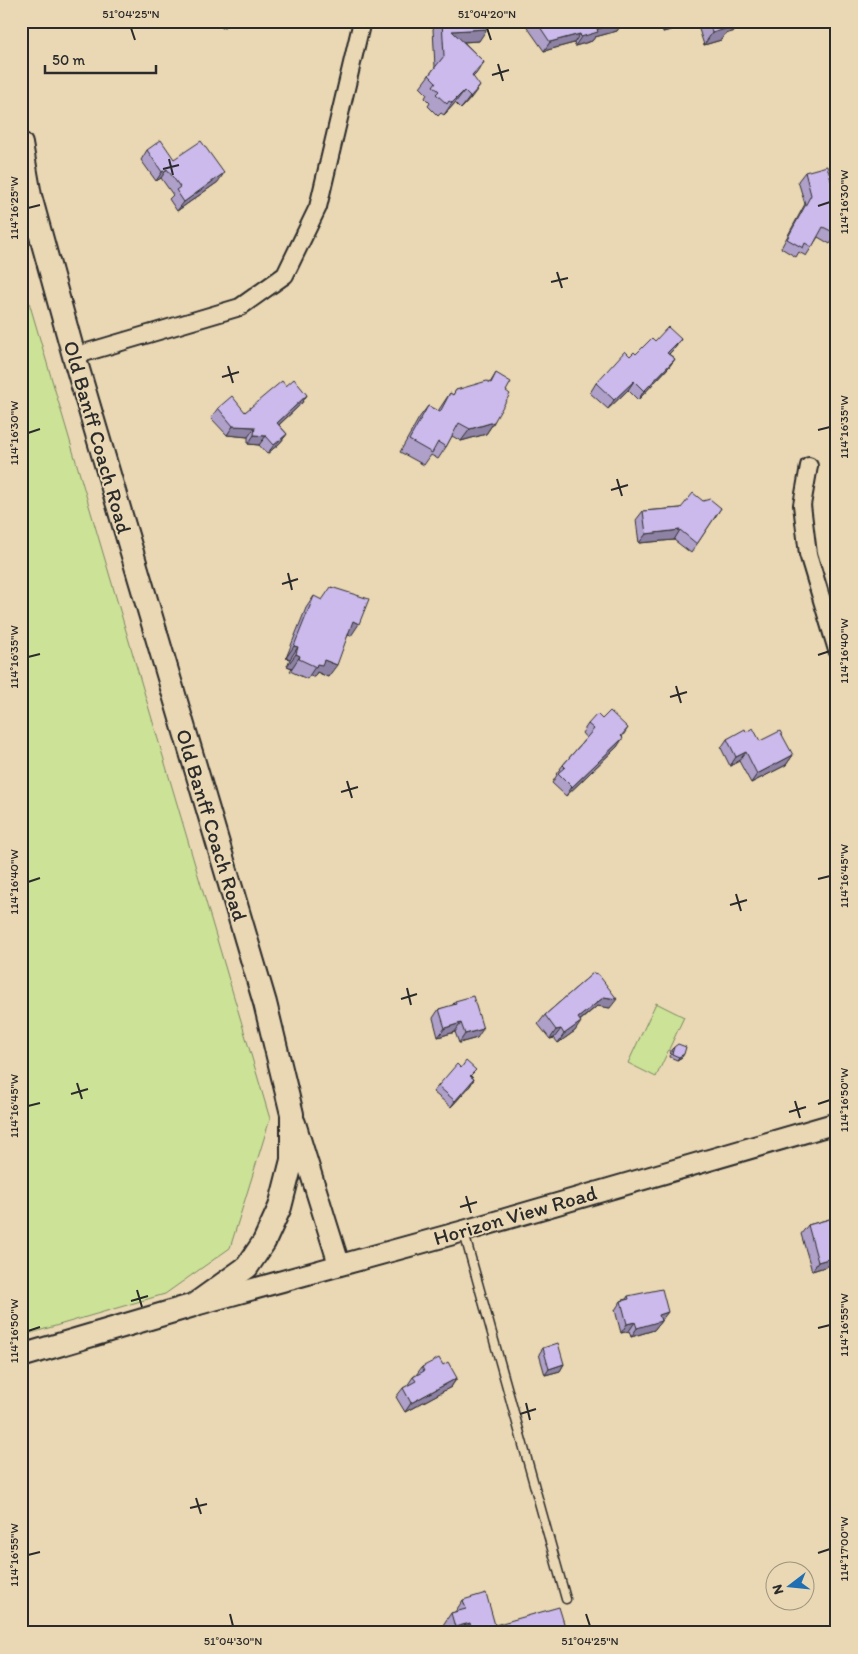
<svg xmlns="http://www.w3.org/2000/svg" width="858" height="1654" font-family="Itim,sans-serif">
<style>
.green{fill:#cbe297;stroke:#7b8661}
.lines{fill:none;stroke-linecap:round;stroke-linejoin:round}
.service-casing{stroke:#2b2b2b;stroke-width:11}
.minor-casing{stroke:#2b2b2b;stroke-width:20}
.tertiary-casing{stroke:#2b2b2b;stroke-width:24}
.secondary-casing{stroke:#2b2b2b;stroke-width:26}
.service{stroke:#ead8b5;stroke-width:8}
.minor{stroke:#ead8b5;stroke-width:16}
.tertiary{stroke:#ead8b5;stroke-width:20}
.secondary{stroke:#ead8b5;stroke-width:22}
.wall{fill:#afa0ca;stroke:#2b2b2b}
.shaded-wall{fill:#8e82a4;stroke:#2b2b2b}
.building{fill:#cbbaeb;stroke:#2b2b2b}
.ticks{fill:none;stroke:#2b2b2b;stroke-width:2}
.labels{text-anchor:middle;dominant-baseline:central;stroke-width:4;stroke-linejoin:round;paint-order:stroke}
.street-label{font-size:21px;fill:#2b2b2b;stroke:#ead8b5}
.neatline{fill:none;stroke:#2b2b2b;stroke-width:2}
.ticks-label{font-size:12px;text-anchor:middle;fill:#2b2b2b}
</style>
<rect width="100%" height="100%" fill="#ead8b5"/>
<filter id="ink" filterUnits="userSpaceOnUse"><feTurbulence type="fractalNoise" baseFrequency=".02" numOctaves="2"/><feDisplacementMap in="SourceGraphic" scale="10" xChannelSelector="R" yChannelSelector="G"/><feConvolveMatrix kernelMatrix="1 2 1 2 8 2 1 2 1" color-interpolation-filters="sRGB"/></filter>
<g filter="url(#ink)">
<path class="green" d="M 21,275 L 270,1119 L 230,1248 L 165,1294 L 21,1336 L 21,906 L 26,904 L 21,887 Z
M 656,1003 L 684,1017 L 656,1077 L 628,1063 Z"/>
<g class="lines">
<g class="service-casing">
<path id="service" d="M 464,1233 L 566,1599"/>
</g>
<g class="minor-casing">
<path id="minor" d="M 74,356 L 240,307 L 285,275 L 318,207 L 362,21
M 809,466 L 802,505 L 808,554 L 837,650"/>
</g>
<g class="tertiary-casing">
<path id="tertiary" d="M 295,1123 L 339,1264
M 199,1304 L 464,1231 L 837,1123"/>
</g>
<g class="secondary-casing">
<path id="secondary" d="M 21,144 L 30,196 L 74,356 L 265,1003 L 292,1114 L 292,1160 L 280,1207 L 264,1242 L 247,1267 L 194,1305 L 21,1356"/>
</g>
<use href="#service" class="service"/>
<use href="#minor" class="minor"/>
<use href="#tertiary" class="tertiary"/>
<use href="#secondary" class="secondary"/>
</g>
<path class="wall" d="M 219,21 L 235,21 L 222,28 Z
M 438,21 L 487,21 L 479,41 L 464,42 L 484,62 L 473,77 L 471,98 L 461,109 L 455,103 L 444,115 L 441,113 L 438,116 L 428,106 L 430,103 L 425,98 L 427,94 L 420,87 L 435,67 L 433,29 Z
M 523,21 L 623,21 L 617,31 L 595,37 L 592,41 L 575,46 L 574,43 L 544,51 Z
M 660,21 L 742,21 L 735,31 L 725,34 L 721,40 L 704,45 L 697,23 L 663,32 Z
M 147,150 L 174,159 L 218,182 L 177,211 L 169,199 L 173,195 L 161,178 L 156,181 L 141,160 Z
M 805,172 L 837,234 L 830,244 L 818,237 L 806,256 L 799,252 L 796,257 L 781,248 L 805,204 L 798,181 Z
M 681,339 L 675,348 L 669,354 L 675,359 L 668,368 L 638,400 L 628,390 L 608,409 L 590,393 L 596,383 L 630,356 L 636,354 L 655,341 Z
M 496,373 L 506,391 L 494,422 L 486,434 L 461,441 L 452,436 L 446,447 L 438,459 L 431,455 L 424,465 L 400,452 L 419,418 L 428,406 L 438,411 L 450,393 L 453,395 L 456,390 L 490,383 Z
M 286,386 L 307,395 L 301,404 L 279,425 L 287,434 L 280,443 L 267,454 L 259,445 L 248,444 L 248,437 L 227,435 L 211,418 L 218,408 L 245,412 Z
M 703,501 L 721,508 L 691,553 L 674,540 L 639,543 L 636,520 L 643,511 L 681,508 Z
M 314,596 L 351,636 L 348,635 L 328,677 L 317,672 L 314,677 L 309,676 L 307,679 L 290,671 L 292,668 L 287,666 L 290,659 L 286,658 L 306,608 Z
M 602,719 L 628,728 L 622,737 L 617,747 L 566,796 L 552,783 L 557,775 L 556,774 L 563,765 L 586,738 L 582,733 L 588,724 Z
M 746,732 L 760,741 L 793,755 L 786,765 L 751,783 L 739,761 L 730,766 L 721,748 L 727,739 Z
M 593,973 L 610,1008 L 597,1006 L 580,1021 L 575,1031 L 558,1043 L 554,1038 L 550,1039 L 538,1024 L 545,1015 Z
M 455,1001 L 477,1038 L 459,1043 L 455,1032 L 438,1037 L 433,1018 L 439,1009 L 452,1006 Z
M 674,1047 L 682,1057 L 677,1060 L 670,1057 L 671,1050 Z
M 471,1076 L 474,1079 L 470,1086 L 451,1107 L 433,1092 L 438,1086 Z
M 837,1217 L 837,1244 L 832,1246 L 835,1257 L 828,1266 L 812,1271 L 801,1234 L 808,1225 Z
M 628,1296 L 661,1321 L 654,1330 L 631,1337 L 629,1331 L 621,1333 L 615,1310 L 621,1301 L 626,1299 Z
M 543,1348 L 564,1364 L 560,1371 L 545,1375 L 539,1354 Z
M 837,1352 L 837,1369 L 833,1358 Z
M 443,1365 L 457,1378 L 451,1387 L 405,1412 L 396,1397 L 403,1388 L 407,1386 L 413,1377 L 416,1375 L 422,1367 Z
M 463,1600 L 495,1625 L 567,1633 L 445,1633 L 443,1625 L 451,1613 L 455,1612 Z"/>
<path class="shaded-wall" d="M 227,21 L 235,21 L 222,28 Z
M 671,21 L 698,21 L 697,23 L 663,32 Z
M 734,21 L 742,21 L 735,31 L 725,34 L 721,40 L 704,45 L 712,33 Z
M 623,22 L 617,31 L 595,37 L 592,41 L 575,46 L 581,37 L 597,29 Z
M 487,29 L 479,41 L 443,43 L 452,31 Z
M 580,34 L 574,43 L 544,51 L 550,42 Z
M 484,62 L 476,74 L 463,87 L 472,75 Z
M 480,86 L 471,98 L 461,109 L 470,97 Z
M 464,91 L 455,103 L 444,115 L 452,103 Z
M 167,169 L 161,178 L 156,181 L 162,172 Z
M 224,173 L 218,182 L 177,211 L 184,202 Z
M 681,339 L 675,348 L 661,362 L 667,353 Z
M 675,359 L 668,368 L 638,400 L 644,391 Z
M 634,381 L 628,390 L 608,409 L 614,400 Z
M 307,395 L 301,404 L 271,432 L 277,423 Z
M 494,422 L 486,434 L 461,441 L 470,429 Z
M 233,426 L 255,427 L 248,437 L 227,435 Z
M 287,434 L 280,443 L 267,454 L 274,445 Z
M 254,435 L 266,436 L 259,445 L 248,444 Z
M 680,530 L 674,540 L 639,543 L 646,534 Z
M 353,621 L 359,624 L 351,636 L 344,633 Z
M 294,646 L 298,647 L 290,659 L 286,658 Z
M 296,654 L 300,656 L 292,668 L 287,666 Z
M 324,660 L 337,665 L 328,677 L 317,672 L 314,677 L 309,676 L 317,664 Z
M 623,738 L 617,747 L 566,796 L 572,787 Z
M 746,752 L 739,761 L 730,766 L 736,757 Z
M 793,755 L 786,765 L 751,783 L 757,774 Z
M 604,997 L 617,999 L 610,1008 L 597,1006 L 572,1027 L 578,1018 Z
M 581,1022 L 575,1031 L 558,1043 L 564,1034 Z
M 461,1023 L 455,1032 L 438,1037 L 445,1028 Z
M 483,1029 L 477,1038 L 459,1043 L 465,1034 Z
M 561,1029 L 554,1038 L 550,1039 L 556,1030 Z
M 684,1054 L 682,1057 L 677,1060 L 679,1057 Z
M 474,1079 L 470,1086 L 451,1107 L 455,1101 Z
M 837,1237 L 837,1244 L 823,1248 L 830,1239 Z
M 835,1257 L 828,1266 L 812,1271 L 818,1262 Z
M 668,1312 L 654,1330 L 631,1337 L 637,1328 L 659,1315 Z
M 635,1322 L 629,1331 L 621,1333 L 627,1324 Z
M 564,1364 L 560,1371 L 545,1375 L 549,1369 Z
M 457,1378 L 451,1387 L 405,1412 L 411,1403 Z
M 470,1623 L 463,1633 L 452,1633 L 455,1627 Z"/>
<path class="building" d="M 442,21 L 487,21 L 487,29 L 452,31 L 484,62 L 472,75 L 480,86 L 470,97 L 464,91 L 452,103 L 449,101 L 447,104 L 436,94 L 439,91 L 433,86 L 436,82 L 429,75 L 444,56 Z
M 536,21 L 623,21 L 623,22 L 597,29 L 598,32 L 581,37 L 580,34 L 550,42 Z
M 709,21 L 737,21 L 728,24 L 729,28 L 712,33 Z
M 161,140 L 174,159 L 201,141 L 224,173 L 184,202 L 176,190 L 180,187 L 167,169 L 162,172 L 147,150 Z
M 827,166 L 834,191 L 837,192 L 837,234 L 823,227 L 812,247 L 805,243 L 803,248 L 787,239 L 811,195 L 805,172 Z
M 668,327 L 681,339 L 667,353 L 675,359 L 644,391 L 634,381 L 614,400 L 596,383 L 625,351 L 630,356 L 634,352 L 636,354 L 652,338 L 655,341 Z
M 496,373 L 511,382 L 506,391 L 510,394 L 494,422 L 470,429 L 459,423 L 446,447 L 438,442 L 432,453 L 409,440 L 428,406 L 440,412 L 450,393 L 453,395 L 456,390 L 487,381 L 491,383 Z
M 294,379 L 307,395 L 277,423 L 287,434 L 274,445 L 266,436 L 254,435 L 255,427 L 233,426 L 218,408 L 232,396 L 245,412 L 282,381 L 286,386 Z
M 693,493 L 703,501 L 710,499 L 721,508 L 697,544 L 680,530 L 646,534 L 643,511 L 681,508 Z
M 331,587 L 369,599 L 359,624 L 353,621 L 337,665 L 324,660 L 322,665 L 317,664 L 316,667 L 299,659 L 300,656 L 296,654 L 298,647 L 294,646 L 314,596 L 322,600 Z
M 610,711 L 628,728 L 621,736 L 623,738 L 572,787 L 558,773 L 565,767 L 563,765 L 594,729 L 588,724 L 597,714 L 602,719 Z
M 753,728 L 760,741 L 780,731 L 793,755 L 757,774 L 746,752 L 736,757 L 727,739 L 745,729 L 746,732 Z
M 593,973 L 598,974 L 617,999 L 604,997 L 578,1018 L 581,1022 L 564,1034 L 561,1029 L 556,1030 L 545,1015 Z
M 473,996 L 483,1029 L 465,1034 L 461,1023 L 445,1028 L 439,1009 L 456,1004 L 455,1001 Z
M 678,1044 L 686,1047 L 684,1054 L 679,1057 L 672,1054 L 674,1047 Z
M 466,1061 L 476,1070 L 470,1076 L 474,1079 L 455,1101 L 438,1086 L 457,1064 L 461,1068 Z
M 837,1217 L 837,1237 L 830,1239 L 835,1257 L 818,1262 L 808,1225 Z
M 662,1289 L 668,1312 L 659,1315 L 661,1321 L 637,1328 L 635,1322 L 627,1324 L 621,1301 L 629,1299 L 628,1296 Z
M 558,1343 L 564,1364 L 549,1369 L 543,1348 Z
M 439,1358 L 443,1365 L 448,1362 L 457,1378 L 411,1403 L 403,1388 L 416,1381 L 413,1377 L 424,1371 L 422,1367 Z
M 486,1593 L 495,1625 L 559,1607 L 567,1633 L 472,1633 L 470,1623 L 455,1627 L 451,1613 L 466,1609 L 463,1600 Z"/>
</g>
<path class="ticks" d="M 131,28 L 135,40M 487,28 L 491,40M 498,64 L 503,81M 492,75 L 509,70M 169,159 L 173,175M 163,169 L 179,165M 818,206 L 830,202M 28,208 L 40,205M 557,272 L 562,288M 551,282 L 568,278M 228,366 L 233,383M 222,377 L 239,372M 818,430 L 830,427M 28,433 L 40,429M 617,479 L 622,496M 611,490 L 628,485M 288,573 L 292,590M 282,584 L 298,579M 818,655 L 830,651M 28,657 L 40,654M 676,686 L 681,703M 670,697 L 687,692M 347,781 L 352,798M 341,792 L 358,787M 818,879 L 830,876M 28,882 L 40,878M 736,894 L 741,911M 730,905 L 747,900M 407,988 L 411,1005M 401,999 L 417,994M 77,1083 L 82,1099M 71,1094 L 88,1089M 795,1101 L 800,1118M 818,1104 L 830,1100M 28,1106 L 40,1103M 789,1112 L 806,1107M 466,1196 L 471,1213M 460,1207 L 477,1202M 137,1290 L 142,1307M 131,1301 L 148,1296M 818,1328 L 830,1325M 28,1331 L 40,1327M 526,1403 L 530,1420M 520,1414 L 536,1409M 196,1498 L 201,1514M 190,1508 L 207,1504M 818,1553 L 830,1549M 28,1555 L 40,1552M 230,1614 L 233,1626M 586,1614 L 590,1626"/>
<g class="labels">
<g class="street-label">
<text transform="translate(98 437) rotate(74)">Old Banff Coach Road</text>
<text transform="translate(212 825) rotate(73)">Old Banff Coach Road</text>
<text transform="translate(515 1215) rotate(-16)">Horizon View Road</text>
</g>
</g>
<rect width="858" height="1654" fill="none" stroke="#ead8b5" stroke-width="55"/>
<g transform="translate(790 1586) rotate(254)"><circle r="24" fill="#ead8b5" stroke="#9e937e"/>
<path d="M0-4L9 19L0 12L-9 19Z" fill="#1f6fb2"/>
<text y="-8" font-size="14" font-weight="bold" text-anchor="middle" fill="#2b2b2b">N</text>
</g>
<path d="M45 65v8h111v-8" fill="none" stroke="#2b2b2b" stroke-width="2.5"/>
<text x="52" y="65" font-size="15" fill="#2b2b2b" stroke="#ead8b5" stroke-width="4" paint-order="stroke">50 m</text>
<rect x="28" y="28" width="802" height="1598" class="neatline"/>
<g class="ticks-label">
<text x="131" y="18">51°04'25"N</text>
<text x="487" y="18">51°04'20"N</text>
<text transform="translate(844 202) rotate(-90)" y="4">114°16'30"W</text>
<text transform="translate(14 208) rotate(-90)" y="4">114°16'25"W</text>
<text transform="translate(844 427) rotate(-90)" y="4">114°16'35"W</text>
<text transform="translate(14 433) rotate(-90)" y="4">114°16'30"W</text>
<text transform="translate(844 651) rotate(-90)" y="4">114°16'40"W</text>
<text transform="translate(14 657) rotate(-90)" y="4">114°16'35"W</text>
<text transform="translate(844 876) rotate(-90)" y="4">114°16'45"W</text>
<text transform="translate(14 882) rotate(-90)" y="4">114°16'40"W</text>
<text transform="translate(844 1100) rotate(-90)" y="4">114°16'50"W</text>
<text transform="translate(14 1106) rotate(-90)" y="4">114°16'45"W</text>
<text transform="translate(844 1325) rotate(-90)" y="4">114°16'55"W</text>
<text transform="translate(14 1331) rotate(-90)" y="4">114°16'50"W</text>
<text transform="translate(844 1549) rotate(-90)" y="4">114°17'00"W</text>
<text transform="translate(14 1555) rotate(-90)" y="4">114°16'55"W</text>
<text x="233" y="1645">51°04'30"N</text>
<text x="590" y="1645">51°04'25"N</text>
</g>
</svg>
